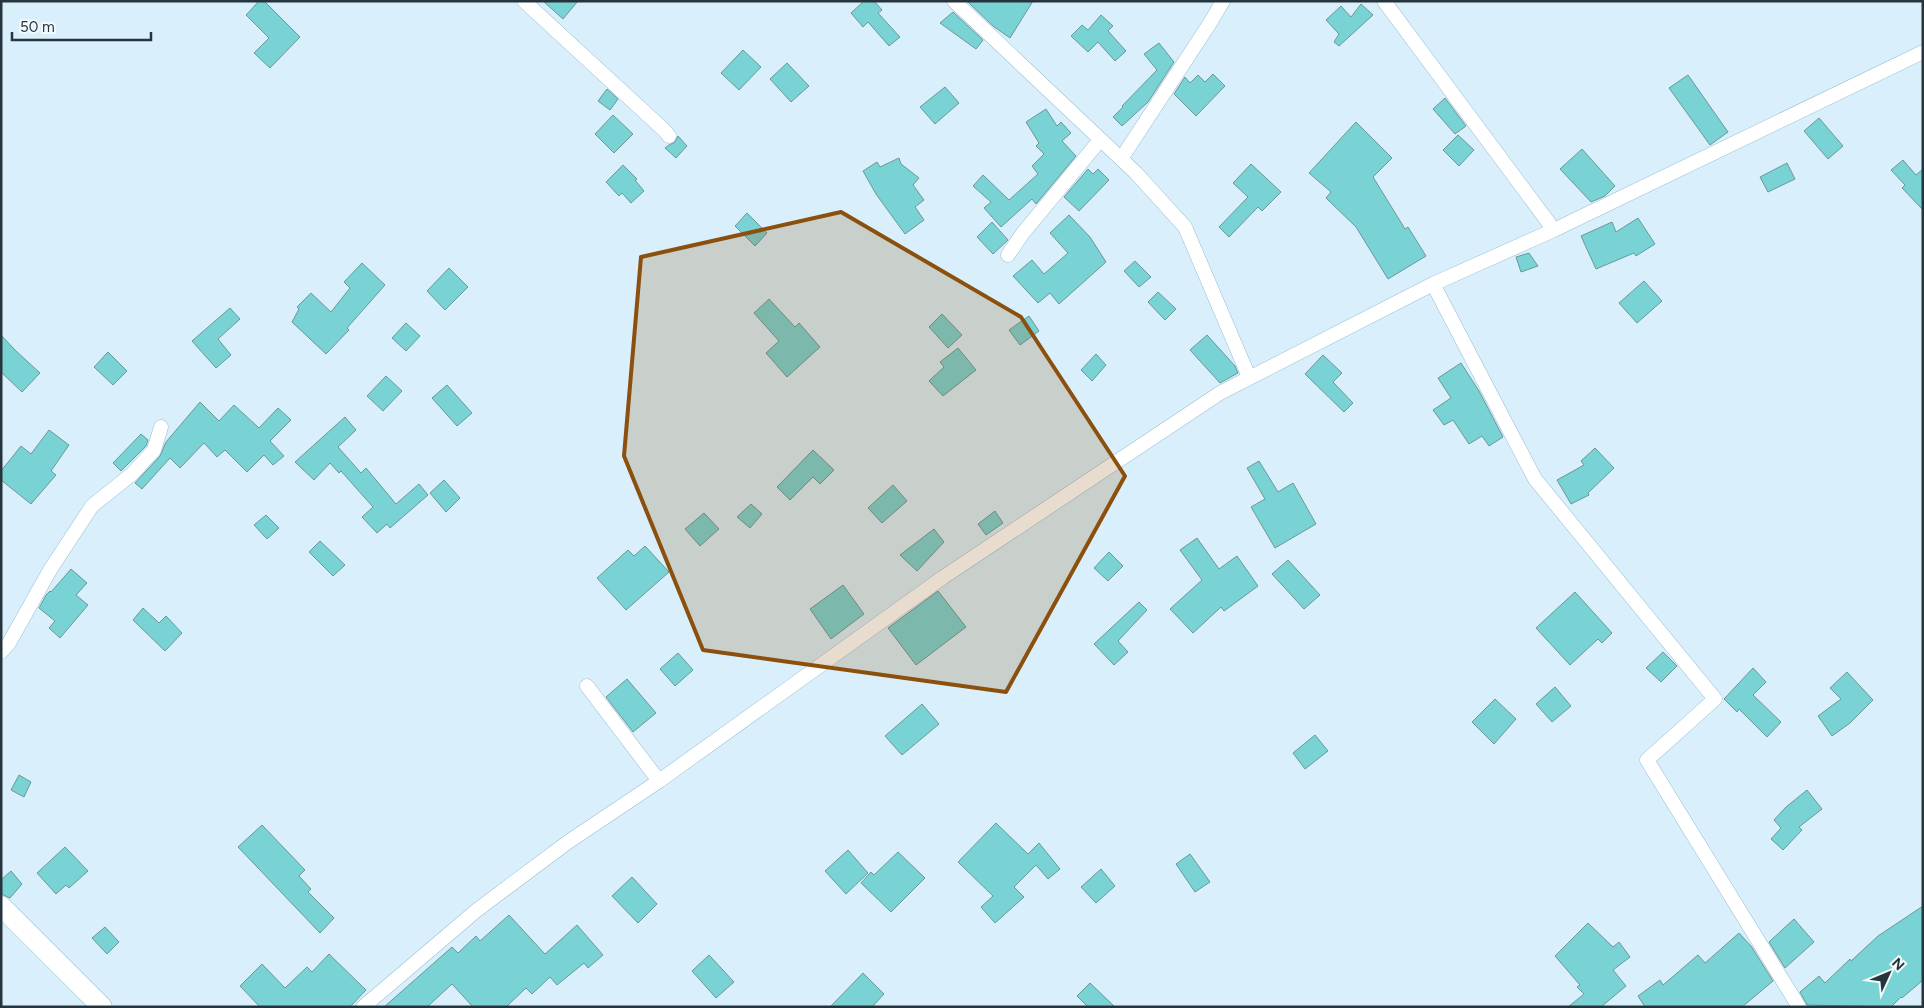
<svg xmlns="http://www.w3.org/2000/svg" width="1924" height="1008" font-family="Figtree,sans-serif">
<style>
.building{fill:#79d2d3;stroke:#6b9899}
.lines{fill:none;stroke-linecap:round;stroke-linejoin:round}
.street-casing{stroke:#98bdd0;stroke-width:15}
.secondary-casing{stroke:#98bdd0;stroke-width:21}
.street{stroke:#fff;stroke-width:14}
.secondary{stroke:#fff;stroke-width:20}
.marked{fill:#8c500e;fill-opacity:0.2;stroke:#8c500e;stroke-width:4;stroke-linejoin:round}
</style>
<rect width="100%" height="100%" fill="#d9f0fc"/>
<path class="building" d="M 259,1 L 264,1 L 300,37 L 270,68 L 254,53 L 269,38 L 246,15 Z
M 543,1 L 578,1 L 563,19 Z
M 864,1 L 874,1 L 882,10 L 878,13 L 900,37 L 889,46 L 868,22 L 863,27 L 851,13 Z
M 967,1 L 1033,1 L 1010,38 L 993,26 Z
M 1361,4 L 1373,15 L 1339,46 L 1334,42 L 1339,34 L 1326,20 L 1341,6 L 1351,17 Z
M 953,12 L 983,40 L 976,49 L 940,23 Z
M 1101,15 L 1113,26 L 1108,31 L 1126,51 L 1115,61 L 1098,42 L 1088,52 L 1071,36 L 1082,25 L 1088,30 Z
M 1159,43 L 1174,62 L 1148,102 L 1122,126 L 1113,117 L 1123,107 L 1122,106 L 1157,70 L 1144,54 Z
M 743,50 L 761,67 L 739,90 L 721,73 Z
M 787,63 L 809,86 L 791,102 L 770,79 Z
M 1213,74 L 1225,86 L 1196,116 L 1174,94 L 1185,77 L 1190,83 L 1198,75 L 1205,82 Z
M 1688,75 L 1728,132 L 1710,145 L 1669,88 Z
M 945,87 L 959,103 L 935,124 L 920,107 Z
M 607,89 L 618,99 L 610,110 L 598,101 Z
M 1445,98 L 1466,126 L 1455,134 L 1433,109 Z
M 1046,109 L 1057,126 L 1061,122 L 1071,133 L 1062,141 L 1076,156 L 1036,204 L 1032,199 L 1001,227 L 984,208 L 991,202 L 973,186 L 983,175 L 1009,200 L 1038,174 L 1032,166 L 1044,154 L 1036,146 L 1039,143 L 1026,122 Z
M 613,115 L 633,134 L 614,153 L 595,134 Z
M 1819,118 L 1843,146 L 1828,159 L 1804,131 Z
M 1356,122 L 1392,158 L 1373,177 L 1405,229 L 1408,227 L 1426,256 L 1388,279 L 1356,227 L 1326,198 L 1331,192 L 1309,173 Z
M 1458,135 L 1474,150 L 1459,166 L 1443,150 Z
M 678,136 L 687,146 L 676,158 L 665,148 L 669,145 L 675,142 Z
M 1582,149 L 1615,186 L 1605,196 L 1591,202 L 1560,169 Z
M 899,158 L 901,164 L 919,178 L 913,185 L 924,200 L 915,207 L 924,220 L 905,234 L 876,194 L 863,171 L 877,162 L 880,167 Z
M 1903,160 L 1916,175 L 1923,169 L 1923,210 L 1902,188 L 1905,185 L 1891,170 Z
M 1787,163 L 1795,179 L 1768,192 L 1760,177 Z
M 1251,164 L 1281,192 L 1262,211 L 1258,207 L 1229,237 L 1219,227 L 1248,197 L 1233,183 Z
M 623,165 L 637,179 L 635,180 L 644,191 L 631,203 L 622,193 L 619,196 L 606,182 Z
M 1088,169 L 1093,174 L 1098,169 L 1109,180 L 1079,211 L 1064,197 Z
M 747,213 L 767,233 L 755,246 L 735,226 Z
M 1069,215 L 1090,237 L 1106,262 L 1059,304 L 1050,293 L 1038,303 L 1013,276 L 1032,260 L 1044,274 L 1068,253 L 1050,233 Z
M 1638,218 L 1655,244 L 1636,256 L 1634,253 L 1596,269 L 1581,236 L 1612,222 L 1616,232 Z
M 992,222 L 1008,240 L 993,254 L 977,237 Z
M 1529,253 L 1538,266 L 1521,272 L 1516,257 Z
M 1135,261 L 1151,277 L 1139,287 L 1124,271 Z
M 362,263 L 385,285 L 347,328 L 349,330 L 326,354 L 292,322 L 299,309 L 297,307 L 311,293 L 331,312 L 350,288 L 344,282 Z
M 449,268 L 468,287 L 445,310 L 427,291 Z
M 1644,281 L 1662,301 L 1637,323 L 1619,303 Z
M 1158,292 L 1176,309 L 1165,320 L 1148,302 Z
M 769,299 L 795,327 L 799,323 L 820,347 L 787,377 L 766,353 L 779,341 L 754,313 Z
M 230,308 L 240,319 L 218,339 L 231,355 L 216,368 L 192,341 Z
M 942,314 L 962,335 L 948,348 L 929,327 Z
M 1029,316 L 1039,331 L 1020,345 L 1009,330 Z
M 406,323 L 420,336 L 406,351 L 392,338 Z
M 1,335 L 15,350 L 40,373 L 22,392 L 1,372 Z
M 1207,335 L 1235,366 L 1238,373 L 1220,383 L 1190,350 Z
M 958,348 L 976,370 L 943,396 L 929,381 L 944,367 L 940,362 Z
M 108,352 L 127,371 L 113,385 L 94,367 Z
M 1096,354 L 1106,365 L 1092,381 L 1081,370 Z
M 1323,355 L 1342,373 L 1333,382 L 1353,403 L 1344,412 L 1305,374 Z
M 1461,363 L 1479,391 L 1503,437 L 1489,446 L 1482,436 L 1469,444 L 1453,420 L 1444,425 L 1433,410 L 1451,398 L 1438,378 Z
M 386,376 L 402,391 L 383,411 L 367,396 Z
M 447,385 L 472,413 L 457,426 L 432,398 Z
M 200,402 L 219,421 L 234,405 L 259,428 L 278,408 L 291,420 L 270,441 L 284,456 L 273,465 L 264,455 L 247,472 L 225,450 L 217,457 L 204,443 L 180,468 L 170,458 L 142,489 L 135,483 L 160,456 L 166,442 Z
M 345,417 L 356,430 L 338,447 L 361,473 L 366,468 L 396,504 L 419,484 L 428,495 L 390,528 L 387,524 L 377,533 L 362,517 L 373,507 L 341,471 L 339,473 L 330,463 L 314,480 L 295,462 Z
M 49,430 L 69,445 L 51,471 L 56,475 L 31,504 L 1,480 L 1,471 L 21,446 L 31,454 Z
M 141,434 L 148,440 L 146,446 L 121,471 L 113,463 Z
M 1595,448 L 1614,468 L 1588,493 L 1589,495 L 1571,504 L 1557,480 L 1584,465 L 1581,461 Z
M 813,450 L 834,470 L 820,484 L 813,477 L 790,500 L 777,487 Z
M 1259,461 L 1278,492 L 1293,483 L 1316,524 L 1275,548 L 1251,507 L 1265,499 L 1247,468 Z
M 444,480 L 460,498 L 446,512 L 430,493 Z
M 893,485 L 907,501 L 882,523 L 868,508 Z
M 751,504 L 762,514 L 750,528 L 737,517 Z
M 995,511 L 1003,523 L 986,535 L 978,524 Z
M 704,513 L 719,529 L 700,546 L 685,529 Z
M 266,515 L 279,528 L 267,539 L 254,525 Z
M 934,529 L 944,542 L 917,571 L 900,555 Z
M 1197,538 L 1219,569 L 1237,556 L 1258,586 L 1224,611 L 1221,607 L 1193,633 L 1170,609 L 1202,580 L 1180,550 Z
M 320,541 L 345,565 L 333,576 L 309,552 Z
M 645,546 L 669,572 L 626,610 L 597,578 L 628,550 L 634,556 Z
M 1109,552 L 1123,566 L 1108,581 L 1094,568 Z
M 1288,560 L 1320,595 L 1304,609 L 1272,574 Z
M 71,569 L 87,583 L 76,595 L 88,605 L 60,638 L 49,628 L 55,621 L 39,608 L 46,595 L 50,591 L 51,592 Z
M 843,585 L 864,614 L 831,639 L 810,609 Z
M 938,591 L 966,627 L 916,665 L 888,628 Z
M 1575,592 L 1612,633 L 1602,643 L 1598,639 L 1570,665 L 1536,628 Z
M 1139,602 L 1147,610 L 1118,641 L 1128,652 L 1114,665 L 1094,644 Z
M 143,608 L 159,623 L 166,616 L 182,633 L 165,651 L 133,620 Z
M 1663,652 L 1677,666 L 1661,682 L 1646,668 Z
M 678,653 L 693,670 L 675,686 L 660,669 Z
M 1753,668 L 1766,682 L 1753,695 L 1781,722 L 1767,737 L 1739,709 L 1737,712 L 1724,699 Z
M 1847,672 L 1873,700 L 1850,723 L 1832,736 L 1818,716 L 1841,699 L 1830,688 Z
M 627,679 L 656,713 L 633,732 L 606,697 Z
M 1555,687 L 1571,706 L 1552,722 L 1536,704 Z
M 1495,699 L 1516,719 L 1494,744 L 1472,722 Z
M 922,704 L 939,724 L 902,755 L 885,736 Z
M 1315,735 L 1328,751 L 1305,769 L 1293,753 Z
M 19,775 L 31,782 L 24,797 L 11,790 Z
M 1807,790 L 1822,809 L 1799,827 L 1802,830 L 1783,850 L 1771,839 L 1781,828 L 1774,820 L 1786,807 Z
M 996,823 L 1028,854 L 1039,843 L 1060,869 L 1048,879 L 1036,865 L 1014,887 L 1024,897 L 995,923 L 981,907 L 993,896 L 958,862 Z
M 262,825 L 305,870 L 299,876 L 311,889 L 308,892 L 334,918 L 320,933 L 238,847 Z
M 65,847 L 88,871 L 69,888 L 66,885 L 56,894 L 37,873 Z
M 848,850 L 868,873 L 846,894 L 825,871 Z
M 898,852 L 925,878 L 891,912 L 861,883 L 871,872 L 874,875 Z
M 1190,854 L 1210,882 L 1195,892 L 1176,864 Z
M 1101,869 L 1115,886 L 1096,903 L 1081,887 Z
M 11,871 L 22,884 L 10,898 L 1,894 L 1,880 Z
M 632,877 L 657,904 L 638,923 L 612,896 Z
M 1923,906 L 1923,980 L 1902,998 L 1901,997 L 1891,1007 L 1807,1005 L 1800,992 L 1819,976 L 1825,983 L 1850,959 L 1851,961 L 1878,936 Z
M 509,915 L 545,954 L 577,925 L 603,955 L 588,968 L 584,963 L 557,985 L 550,977 L 532,994 L 526,988 L 506,1007 L 473,1007 L 452,984 L 427,1007 L 384,1007 L 452,947 L 458,953 L 476,936 L 480,941 Z
M 1794,919 L 1814,942 L 1785,968 L 1769,942 Z
M 1588,923 L 1613,947 L 1619,942 L 1630,957 L 1613,970 L 1626,986 L 1601,1007 L 1568,1007 L 1584,994 L 1577,987 L 1580,985 L 1555,956 Z
M 105,927 L 119,942 L 107,954 L 92,938 Z
M 1739,933 L 1751,946 L 1773,981 L 1742,1007 L 1645,1007 L 1638,996 L 1660,980 L 1663,985 L 1698,955 L 1705,963 Z
M 329,954 L 366,990 L 350,1007 L 260,1007 L 240,986 L 262,964 L 285,988 L 307,967 L 312,972 Z
M 709,955 L 734,982 L 716,998 L 692,971 Z
M 863,973 L 884,994 L 872,1007 L 830,1007 Z
M 1090,983 L 1115,1007 L 1088,1007 L 1077,996 Z"/>
<g class="lines">
<g class="street-casing">
<path id="street" d="M 524,1 L 664,130 L 669,136
M 954,1 L 1136,173 L 1185,227 L 1249,377
M 1384,1 L 1554,230
M 1121,159 L 1210,23 L 1223,1
M 1008,255 L 1023,233 L 1100,140
M 1433,284 L 1535,479 L 1715,699 L 1647,760 L 1799,1007
M 1,652 L 9,643 L 50,570 L 92,506 L 132,474 L 154,450 L 161,427
M 587,686 L 659,781
M 363,1007 L 477,910 L 568,842 L 659,781 L 942,578 L 1220,393 L 1433,284 L 1554,230 L 1923,52"/>
</g>
<g class="secondary-casing">
<path id="secondary" d="M 1,906 L 102,1007"/>
</g>
<use href="#street" class="street"/>
<use href="#secondary" class="secondary"/>
</g>
<path class="marked" d="M 841,212 L 1021,317 L 1125,476 L 1006,692 L 703,650 L 624,456 L 641,257 Z"/>
<rect width="1924" height="1008" fill="none" stroke="#26353d" stroke-width="5"/>
<g transform="translate(1889 973) rotate(46)" stroke="#f3fafe" stroke-width="4" paint-order="stroke">
<path d="M0-4L9 19L0 12L-9 19Z" fill="#26353d"/>
<text y="-8" font-size="14" font-weight="bold" text-anchor="middle" fill="#26353d">N</text>
</g>
<path d="M12 32v8h139v-8" fill="none" stroke="#26353d" stroke-width="2.5"/>
<text x="20" y="32" font-size="15" fill="#26353d" stroke="#f3fafe" stroke-width="4" paint-order="stroke">50 m</text>
</svg>
